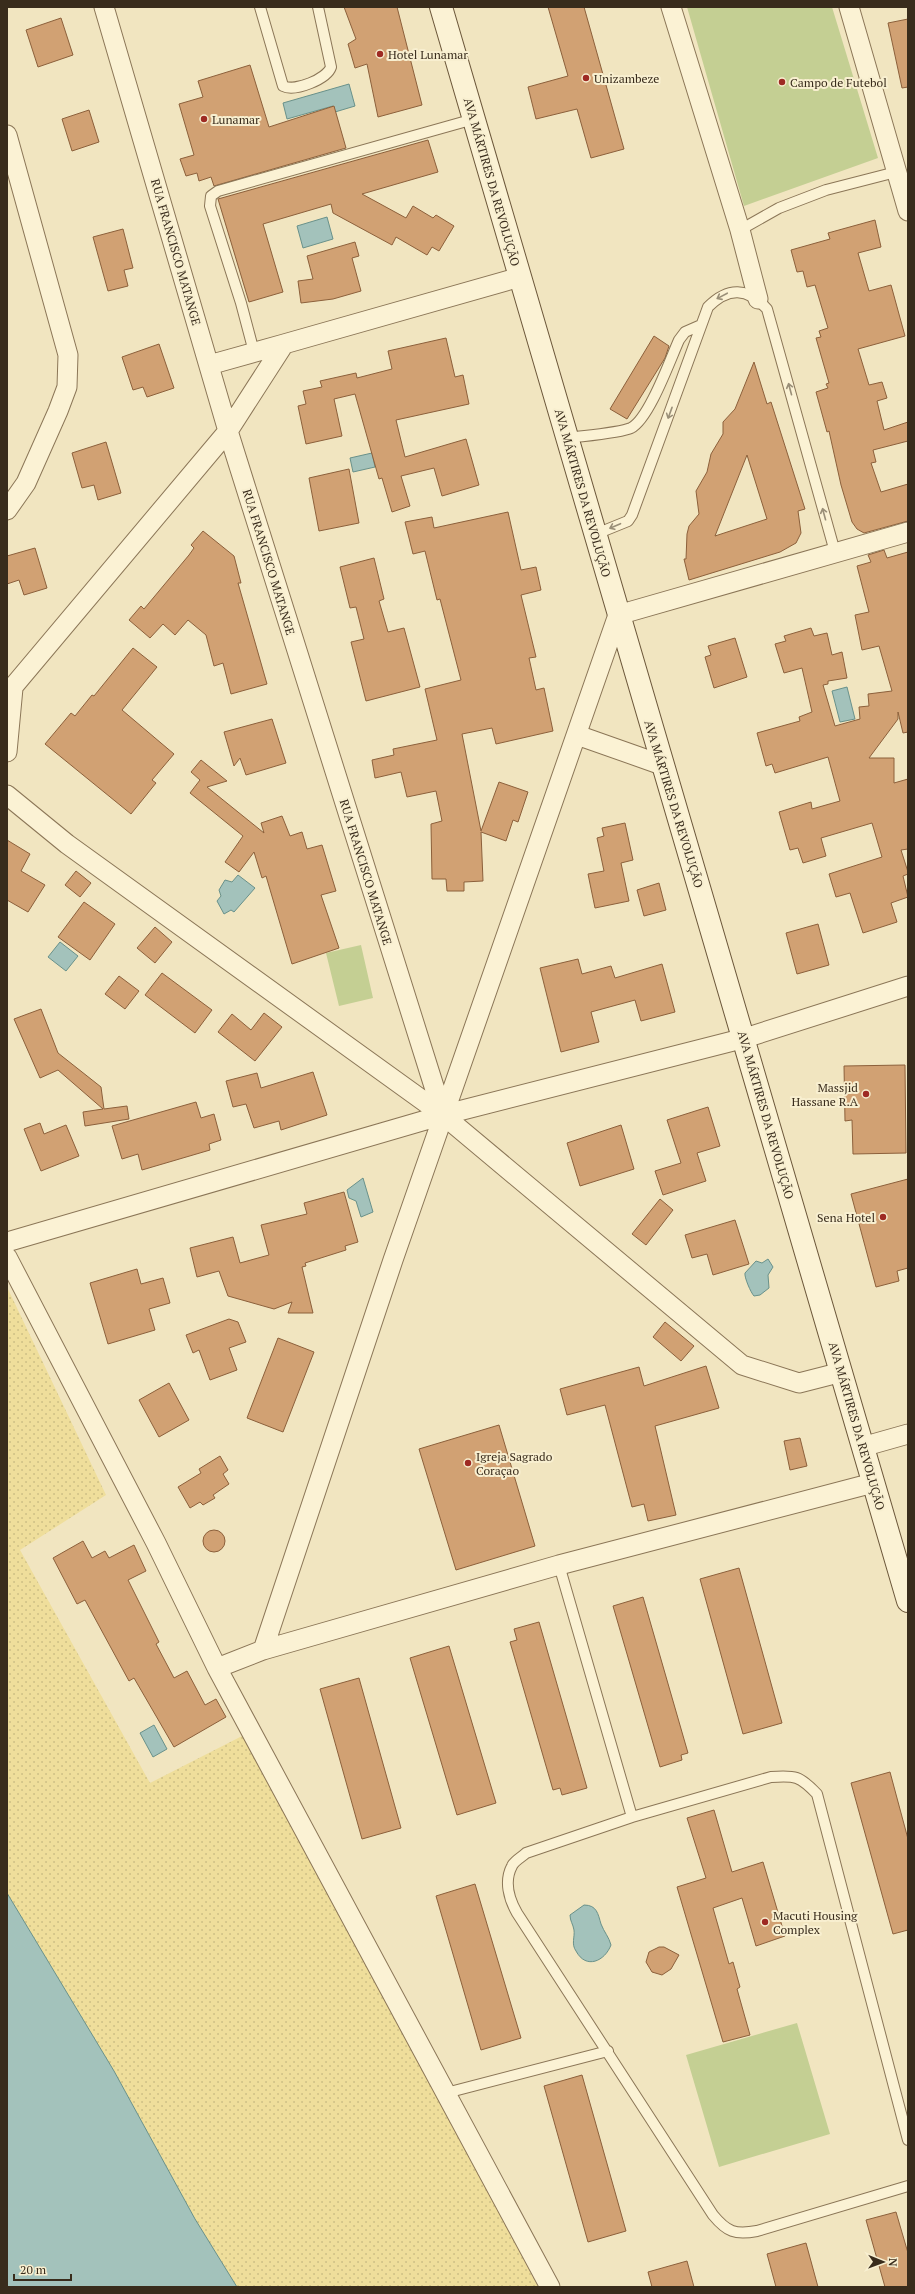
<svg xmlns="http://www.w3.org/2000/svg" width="915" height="2294" font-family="'PT Serif',serif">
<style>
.sand{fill:url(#sand-dots)}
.pitch{fill:#c4cf93}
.water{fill:#a3c2bb;stroke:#69918a}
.building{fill:#d1a173;stroke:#8c603b;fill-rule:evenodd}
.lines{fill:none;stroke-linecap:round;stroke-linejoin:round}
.lane-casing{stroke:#8b7657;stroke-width:12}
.street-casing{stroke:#8b7657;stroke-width:21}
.secondary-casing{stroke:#6c573a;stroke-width:24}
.lane{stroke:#fbf2d4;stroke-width:10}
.street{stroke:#fbf2d4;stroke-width:19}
.secondary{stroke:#fbf2d4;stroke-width:22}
.oneway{stroke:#9a8f78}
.poi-dot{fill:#9e2a23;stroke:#f8efd0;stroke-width:1.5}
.labels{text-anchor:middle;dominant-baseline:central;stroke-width:4;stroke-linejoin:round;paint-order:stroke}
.poi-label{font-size:12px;fill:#392c1c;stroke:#f8efd0;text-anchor:start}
.street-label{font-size:12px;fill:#392c1c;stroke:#f8efd0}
</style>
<defs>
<pattern id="sand-dots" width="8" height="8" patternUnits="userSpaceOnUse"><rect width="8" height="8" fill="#efde9b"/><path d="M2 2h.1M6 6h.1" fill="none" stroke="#cebf85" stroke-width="1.8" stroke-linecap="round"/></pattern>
</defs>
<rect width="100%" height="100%" fill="#f1e5c0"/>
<path class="sand" d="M 7,1287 L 106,1495 L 20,1550 L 150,1783 L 244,1735 L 438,2094 L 538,2287 L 237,2287 L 195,2219 L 114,2071 L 7,1893 Z"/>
<path class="pitch" d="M 687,7 L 832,7 L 878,158 L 744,206 Z
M 361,945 L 373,998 L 339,1006 L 326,953 Z
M 797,2023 L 830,2134 L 719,2167 L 686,2055 Z"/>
<path class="water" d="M 349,84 L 355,106 L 335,112 L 333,106 L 287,119 L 283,103 Z
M 327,217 L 333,239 L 303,248 L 297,226 Z
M 372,453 L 375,467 L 353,472 L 350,458 Z
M 847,687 L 855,719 L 840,722 L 832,691 Z
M 238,875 L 255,888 L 234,912 L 231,910 L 224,914 L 217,901 L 221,896 L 219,890 L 225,880 L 232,882 Z
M 60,942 L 78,956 L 66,971 L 48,957 Z
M 363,1178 L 373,1212 L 361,1217 L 356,1201 L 349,1198 L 347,1190 Z
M 768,1259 L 773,1267 L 768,1275 L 769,1288 L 760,1295 L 754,1296 C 751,1293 744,1277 745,1273 L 756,1261 L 762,1263 Z
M 154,1725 L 167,1749 L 153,1757 L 140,1733 Z
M 7,1893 L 114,2071 L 195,2219 L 237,2287 L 7,2287 Z
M 584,1905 C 597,1905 598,1914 601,1924 C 604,1932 609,1937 611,1945 C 605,1961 586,1970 576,1951 C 571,1944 575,1937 574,1930 C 573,1924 570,1921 570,1915 Z"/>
<path class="building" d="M 344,7 L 397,7 L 422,105 L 378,117 L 367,64 L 355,68 L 348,44 L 356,39 Z
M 548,7 L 584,7 L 624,149 L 591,158 L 577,109 L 536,119 L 528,87 L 568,76 Z
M 61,18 L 73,55 L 38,67 L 26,30 Z
M 908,19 L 908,87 L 902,88 L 888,23 Z
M 250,65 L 269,127 L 334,106 L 346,148 L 214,186 L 211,177 L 199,181 L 197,173 L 186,176 L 180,159 L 194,155 L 179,104 L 203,97 L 198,81 Z
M 89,110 L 99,142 L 72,151 L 62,119 Z
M 428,140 L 438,172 L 362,194 L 406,218 L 413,206 L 433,218 L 436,215 L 454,226 L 439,251 L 432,247 L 427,255 L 396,237 L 392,245 L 333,213 L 331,204 L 263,224 L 283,292 L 249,302 L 218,199 Z
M 875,220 L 881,247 L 858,253 L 869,291 L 891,285 L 905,336 L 858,349 L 869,385 L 882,382 L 887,398 L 877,401 L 884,430 L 908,422 L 908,441 L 873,450 L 876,462 L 871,463 L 881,492 L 908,484 L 908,521 L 864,533 L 857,529 L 852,522 L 841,485 L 829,431 L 827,432 L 816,392 L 828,388 L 826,384 L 829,383 L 816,338 L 821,337 L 819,331 L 828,328 L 815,285 L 807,287 L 803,271 L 797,272 L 791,250 L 830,239 L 828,233 Z
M 123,229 L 133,268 L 124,270 L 128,286 L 108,291 L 93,237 Z
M 355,242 L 359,256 L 352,258 L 361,291 L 333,299 L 301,303 L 298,281 L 313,279 L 307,256 Z
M 654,336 L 669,346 L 665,358 L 627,419 L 610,409 Z
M 446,338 L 455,377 L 463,375 L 469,404 L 396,420 L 405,457 L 466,439 L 479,485 L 442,496 L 434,468 L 401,476 L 410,506 L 392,512 L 382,478 L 379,479 L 355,394 L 334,399 L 342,436 L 306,444 L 298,406 L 306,404 L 303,391 L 322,387 L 320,381 L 356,373 L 357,378 L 392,369 L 388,351 Z
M 159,344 L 174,388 L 147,397 L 143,387 L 133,390 L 122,357 Z
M 754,362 L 767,404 L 771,402 L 805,509 L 798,511 L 801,533 L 796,543 L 780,552 L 689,580 L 684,559 L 686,559 L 687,534 L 689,526 L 699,514 L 696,491 L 707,472 L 711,454 L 723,434 L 723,422 L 735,409 ZM 747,455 L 767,519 L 715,536 Z
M 106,442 L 121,493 L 98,500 L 94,485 L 82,488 L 72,453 Z
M 349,469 L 359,523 L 319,531 L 309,478 Z
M 508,512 L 521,570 L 536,567 L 541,590 L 521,595 L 536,657 L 529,658 L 536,690 L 544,688 L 553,731 L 496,744 L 492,728 L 462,734 L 481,831 L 499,782 L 528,792 L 518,822 L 513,820 L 506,841 L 481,832 L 483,881 L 464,882 L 464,891 L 447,891 L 446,879 L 432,879 L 431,824 L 442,821 L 436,791 L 407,797 L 401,772 L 375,778 L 372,760 L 394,755 L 393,749 L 437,740 L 425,689 L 461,680 L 440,599 L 437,600 L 425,551 L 413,554 L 405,522 L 432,517 L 434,528 Z
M 203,531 L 234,556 L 241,583 L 238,583 L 267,684 L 231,694 L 223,663 L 214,666 L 206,635 L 188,620 L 175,635 L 163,624 L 150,638 L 129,620 L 141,606 L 144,609 L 189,555 L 194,548 L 191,545 Z
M 35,548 L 47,588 L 24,595 L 19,580 L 7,584 L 7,556 Z
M 884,550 L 887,558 L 908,552 L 908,732 L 903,733 L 898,712 L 898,719 L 869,758 L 894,758 L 894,783 L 908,779 L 908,849 L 901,850 L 908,872 L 908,874 L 903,876 L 908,897 L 891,903 L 897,922 L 863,933 L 850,893 L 836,897 L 829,874 L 882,857 L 872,823 L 821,838 L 826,856 L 803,863 L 798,848 L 790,850 L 779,812 L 811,802 L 812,809 L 840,801 L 828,757 L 775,773 L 772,764 L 766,766 L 757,733 L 800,721 L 799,717 L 812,712 L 802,668 L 784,673 L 775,644 L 786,641 L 784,636 L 811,628 L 814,636 L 827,633 L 832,655 L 842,652 L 847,678 L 828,681 L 828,684 L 823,685 L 835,726 L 860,719 L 859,707 L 869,706 L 868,694 L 892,691 L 879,646 L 862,650 L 855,615 L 869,612 L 857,566 L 871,562 L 868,555 Z
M 374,558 L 384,599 L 379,601 L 388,632 L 404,628 L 420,687 L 366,701 L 351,642 L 364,639 L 356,607 L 350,608 L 340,567 Z
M 735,638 L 747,677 L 714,688 L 705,657 L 711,655 L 708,646 Z
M 133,648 L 157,667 L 122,710 L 174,754 L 152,780 L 156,783 L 131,814 L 45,744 L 71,713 L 75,716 L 92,695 L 94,696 Z
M 272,719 L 286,763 L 246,775 L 240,758 L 234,766 L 224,732 Z
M 201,760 L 227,781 L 207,787 L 264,833 L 261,823 L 282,816 L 290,836 L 302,832 L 307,849 L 322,845 L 336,891 L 321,895 L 339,948 L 292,964 L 266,876 L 262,878 L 254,852 L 239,872 L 225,862 L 243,836 L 190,793 L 200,780 L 191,772 Z
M 625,823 L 633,860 L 621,863 L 629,901 L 595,908 L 588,874 L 604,871 L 597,838 L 604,836 L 602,828 Z
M 7,840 L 30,854 L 21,871 L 45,885 L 28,912 L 7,900 Z
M 76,871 L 91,883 L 80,897 L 65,885 Z
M 659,883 L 666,910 L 644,916 L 637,890 Z
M 84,902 L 115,924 L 90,960 L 58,937 Z
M 818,924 L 829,965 L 797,974 L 786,933 Z
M 155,927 L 172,942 L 155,963 L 137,948 Z
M 578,959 L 582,974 L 611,966 L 615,978 L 662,964 L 675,1012 L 641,1021 L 635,1000 L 591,1012 L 599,1042 L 561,1052 L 540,968 Z
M 162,973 L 212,1010 L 195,1033 L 145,995 Z
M 119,976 L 139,991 L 125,1009 L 105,994 Z
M 41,1009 L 58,1053 L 101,1087 L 104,1109 L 127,1106 L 129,1119 L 85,1126 L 83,1112 L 103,1109 L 58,1070 L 40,1078 L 14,1019 Z
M 264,1013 L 282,1027 L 255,1061 L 218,1032 L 232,1014 L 251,1030 Z
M 905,1065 L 906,1153 L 853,1154 L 852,1120 L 845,1121 L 844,1066 Z
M 313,1072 L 327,1115 L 281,1130 L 279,1121 L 254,1128 L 246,1104 L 233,1107 L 226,1081 L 257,1073 L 261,1088 Z
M 196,1102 L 201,1118 L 214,1114 L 221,1140 L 209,1144 L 210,1150 L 142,1170 L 138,1154 L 122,1159 L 112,1126 Z
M 708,1107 L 720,1146 L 697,1153 L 706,1181 L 663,1195 L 655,1171 L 681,1163 L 667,1120 Z
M 40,1123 L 44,1134 L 66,1125 L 79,1156 L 41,1171 L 24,1129 Z
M 621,1125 L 634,1169 L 580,1186 L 567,1143 Z
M 908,1179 L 908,1268 L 897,1271 L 899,1281 L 876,1287 L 851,1194 Z
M 344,1192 L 358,1242 L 345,1246 L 346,1250 L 305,1263 L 306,1266 L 302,1267 L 313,1313 L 288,1313 L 292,1302 L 274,1309 L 228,1296 L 219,1271 L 197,1277 L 190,1248 L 233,1237 L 240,1263 L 269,1255 L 261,1225 L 307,1214 L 304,1203 Z
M 660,1199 L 673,1210 L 646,1245 L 632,1234 Z
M 735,1220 L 749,1264 L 713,1275 L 707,1254 L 692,1258 L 685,1235 Z
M 137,1269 L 141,1284 L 163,1278 L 170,1303 L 149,1309 L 155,1330 L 108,1344 L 90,1283 Z
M 229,1319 L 238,1322 L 246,1342 L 229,1348 L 237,1370 L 210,1380 L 199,1350 L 193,1353 L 186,1335 Z
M 665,1322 L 694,1346 L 681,1361 L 653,1337 Z
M 278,1338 L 314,1352 L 283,1432 L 247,1418 Z
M 706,1366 L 719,1408 L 655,1426 L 676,1515 L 648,1521 L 644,1504 L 632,1507 L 605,1405 L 567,1415 L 560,1389 L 639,1367 L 644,1386 Z
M 169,1383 L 189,1420 L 159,1437 L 139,1400 Z
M 499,1425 L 535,1546 L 456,1570 L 419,1449 Z
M 800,1438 L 807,1466 L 790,1470 L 784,1441 Z
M 220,1456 L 228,1470 L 223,1474 L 229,1484 L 213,1495 L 215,1498 L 203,1505 L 200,1502 L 190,1508 L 178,1487 L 201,1473 L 199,1469 Z
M203 1541a11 11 0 1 1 22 0a11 11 0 1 1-22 0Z
M 83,1541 L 92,1558 L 105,1551 L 109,1558 L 134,1545 L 146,1571 L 128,1580 L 159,1642 L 156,1644 L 174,1678 L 187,1671 L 205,1705 L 216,1699 L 226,1717 L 174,1747 L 134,1678 L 129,1681 L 85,1600 L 77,1604 L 53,1558 Z
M 739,1568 L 782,1723 L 743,1734 L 700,1579 Z
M 643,1597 L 688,1753 L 681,1755 L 682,1760 L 660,1767 L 613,1606 Z
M 539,1622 L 587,1788 L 562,1795 L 560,1788 L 553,1790 L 510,1642 L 517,1640 L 514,1629 Z
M 449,1646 L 496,1803 L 457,1815 L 410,1658 Z
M 359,1678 L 401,1828 L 362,1839 L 320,1689 Z
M 890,1772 L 908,1839 L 908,1930 L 893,1934 L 851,1783 Z
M 714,1810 L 732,1872 L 763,1862 L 785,1936 L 756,1946 L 742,1898 L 713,1908 L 729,1964 L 733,1962 L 740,1987 L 737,1989 L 750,2035 L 723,2042 L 677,1887 L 706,1878 L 687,1818 Z
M 475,1884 L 521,2038 L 481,2050 L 436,1896 Z
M 659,1947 L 664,1947 L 679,1955 L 671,1969 L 662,1975 L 652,1972 L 646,1962 L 649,1952 Z
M 582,2075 L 626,2231 L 588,2242 L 544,2086 Z
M 896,2212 L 908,2253 L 908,2287 L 885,2287 L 866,2220 Z
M 806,2243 L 818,2287 L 776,2287 L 767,2254 Z
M 687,2261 L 694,2287 L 652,2287 L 648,2272 Z"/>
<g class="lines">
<g class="lane-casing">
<path id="lane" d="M 260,7 L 283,86 C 295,92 327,79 331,67 L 318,7
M 740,230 L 779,208 L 826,190 L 896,172
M 254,352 L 241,303 L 210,206 L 211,196 L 218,191 L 474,119
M 568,438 C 582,436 620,433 631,428 C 649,419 670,360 679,340 L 685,332 L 701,325
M 596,534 L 628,521 L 632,515 L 708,307 C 728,287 747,287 767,309 L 835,552
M 559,1565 L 632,1817
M 446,2093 L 608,2051
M 908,2140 L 817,1794 C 800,1776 795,1775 771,1777 L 632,1817 L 526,1853 C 522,1857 514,1861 512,1866 C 504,1881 509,1899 517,1913 L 713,2215 C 727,2232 735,2235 757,2231 L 908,2186"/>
</g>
<g class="street-casing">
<path id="street" d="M 104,7 L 228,431 L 443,1115
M 671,7 L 740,230 L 758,299
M 849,7 L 908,211
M 7,135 L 68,355 L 67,387 L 58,411 L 26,483 L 7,510
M 209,365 L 284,344
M 7,694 L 228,431 L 284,344 L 520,277
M 577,735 L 662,765
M 7,752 L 13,688
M 7,795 L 67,844 L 443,1115 L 742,1365 L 799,1383 L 842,1372
M 7,1242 L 443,1115 L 745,1038 L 908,986
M 7,1257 L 156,1543 L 217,1668 L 550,2287
M 862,1447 L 908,1434
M 263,1650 L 393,1260 L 618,615 L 908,532
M 217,1668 L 263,1650 L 559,1565 L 873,1483"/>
</g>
<g class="secondary-casing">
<path id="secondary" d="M 441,7 L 908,1601"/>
</g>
<use href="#lane" class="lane"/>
<use href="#street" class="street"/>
<use href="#secondary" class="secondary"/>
</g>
<defs><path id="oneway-shaft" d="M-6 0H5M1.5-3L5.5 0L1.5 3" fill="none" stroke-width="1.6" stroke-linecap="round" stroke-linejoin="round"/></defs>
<g class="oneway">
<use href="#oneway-shaft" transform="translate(722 296) rotate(152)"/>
<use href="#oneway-shaft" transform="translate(790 389) rotate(-105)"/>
<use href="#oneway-shaft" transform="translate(670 413) rotate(110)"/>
<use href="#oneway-shaft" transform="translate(824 514) rotate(-105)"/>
<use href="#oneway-shaft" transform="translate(615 526) rotate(157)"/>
</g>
<g class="poi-dot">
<circle cx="380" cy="54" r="4"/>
<circle cx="586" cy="78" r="4"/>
<circle cx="782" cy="82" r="4"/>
<circle cx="204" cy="119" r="4"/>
<circle cx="866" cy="1094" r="4"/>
<circle cx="883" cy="1217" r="4"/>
<circle cx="468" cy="1463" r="4"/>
<circle cx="765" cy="1922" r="4"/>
</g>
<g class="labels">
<g class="poi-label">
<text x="388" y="54">Hotel Lunamar</text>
<text x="594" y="78">Unizambeze</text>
<text x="790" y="82">Campo de Futebol</text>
<text x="212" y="119">Lunamar</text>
<text x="858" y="1087" text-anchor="end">Massjid<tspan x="858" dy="14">Hassane R.A</tspan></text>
<text x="875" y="1217" text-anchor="end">Sena Hotel</text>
<text x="476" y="1456">Igreja Sagrado<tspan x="476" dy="14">Coraçao</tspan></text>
<text x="773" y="1915">Macuti Housing<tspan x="773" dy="14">Complex</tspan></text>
</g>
<g class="street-label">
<text transform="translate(492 182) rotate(74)">AVA MÁRTIRES DA REVOLUÇÃO</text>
<text transform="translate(176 252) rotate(74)">RUA FRANCISCO MATANGE</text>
<text transform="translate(583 493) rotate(74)">AVA MÁRTIRES DA REVOLUÇÃO</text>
<text transform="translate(269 562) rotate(73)">RUA FRANCISCO MATANGE</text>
<text transform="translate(674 804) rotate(73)">AVA MÁRTIRES DA REVOLUÇÃO</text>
<text transform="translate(366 872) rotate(73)">RUA FRANCISCO MATANGE</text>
<text transform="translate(766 1115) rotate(74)">AVA MÁRTIRES DA REVOLUÇÃO</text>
<text transform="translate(857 1426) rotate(74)">AVA MÁRTIRES DA REVOLUÇÃO</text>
</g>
</g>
<rect width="915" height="2294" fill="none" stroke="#392c1c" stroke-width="16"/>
<g transform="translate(883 2262) rotate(91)" stroke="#f8efd0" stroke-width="3" paint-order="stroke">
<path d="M0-3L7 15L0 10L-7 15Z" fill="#392c1c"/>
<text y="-6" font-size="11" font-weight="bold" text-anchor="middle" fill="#392c1c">N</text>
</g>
<path d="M14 2274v6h57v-6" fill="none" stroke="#392c1c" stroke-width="2"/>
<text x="20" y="2274" font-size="12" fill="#392c1c" stroke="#f8efd0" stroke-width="3" paint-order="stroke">20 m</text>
</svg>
